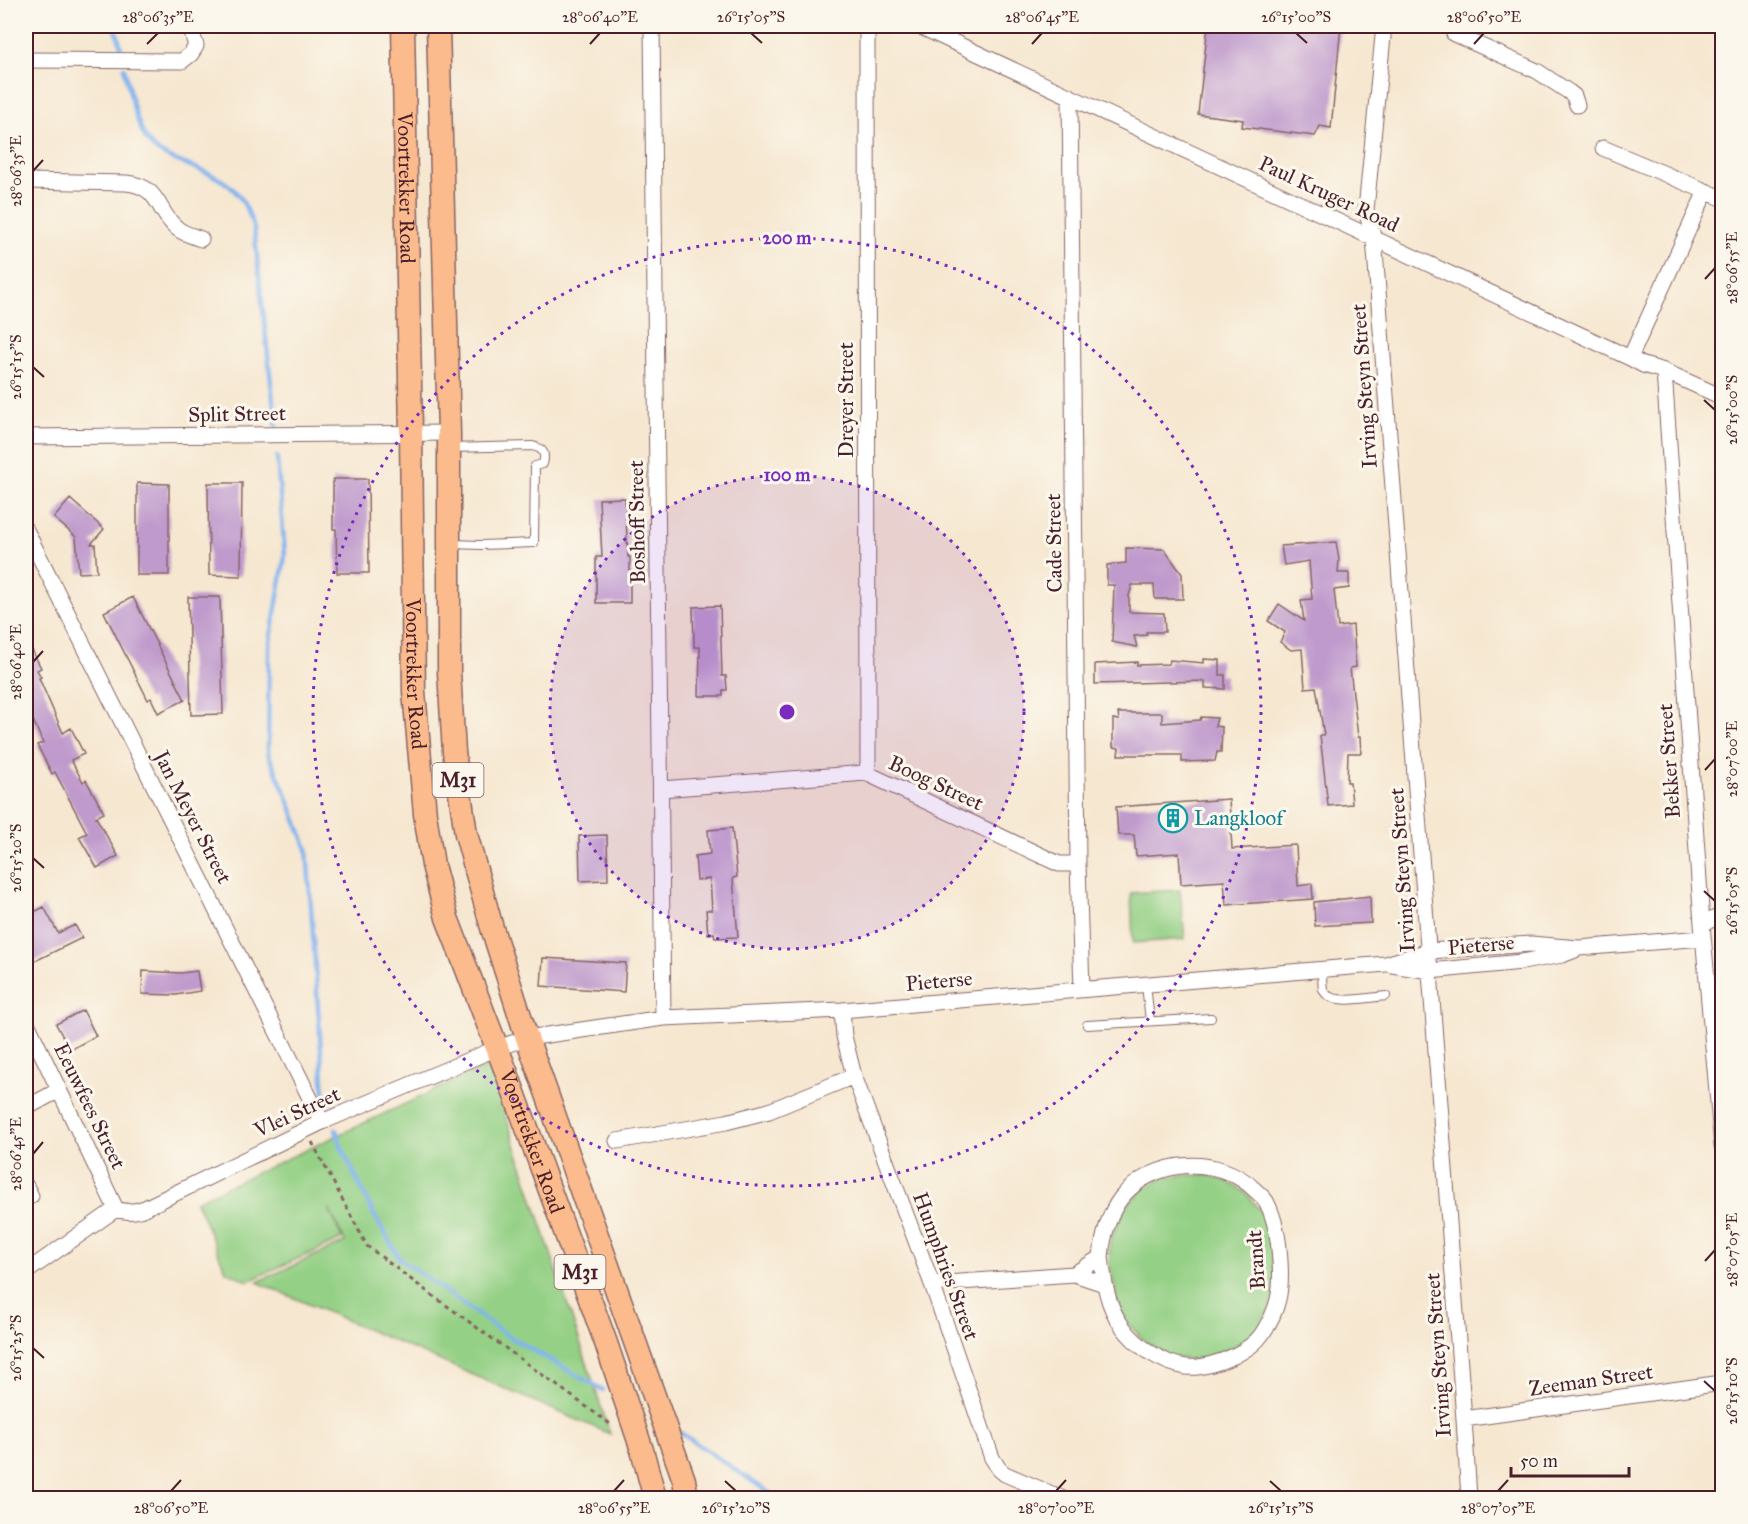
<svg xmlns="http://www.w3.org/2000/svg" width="1748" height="1524" font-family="'IM FELL Great Primer',serif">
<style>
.green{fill:#94d085;stroke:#6f7858;stroke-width:1.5}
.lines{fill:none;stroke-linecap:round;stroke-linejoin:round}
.stream{stroke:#82b3ee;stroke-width:4.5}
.building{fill:#bf9acc}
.service-casing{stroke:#866565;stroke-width:10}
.minor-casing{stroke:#866565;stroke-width:17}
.primary-casing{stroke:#866565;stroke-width:25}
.path{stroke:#866565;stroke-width:3;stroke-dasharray:4.5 4.5;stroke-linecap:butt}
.service{stroke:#fff;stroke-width:8}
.minor{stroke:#fff;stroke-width:15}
.primary{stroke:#fbbb8d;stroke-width:22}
.ticks{fill:none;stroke:#4a1f2b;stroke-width:2}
.ring{fill:none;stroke:#7b2cbf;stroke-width:3;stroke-dasharray:3 6}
.labels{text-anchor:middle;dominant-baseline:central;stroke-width:6;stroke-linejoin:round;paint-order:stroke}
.shield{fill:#fbf7ec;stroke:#7f6065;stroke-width:1.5}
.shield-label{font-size:20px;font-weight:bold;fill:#4a1f2b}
.street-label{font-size:21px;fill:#4a1f2b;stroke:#fbf7ec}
.culture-label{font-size:21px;fill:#0d838f;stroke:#fbf7ec;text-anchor:start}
.centre{fill:#7b2cbf;stroke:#fbf7ec;stroke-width:3}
.ring-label{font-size:18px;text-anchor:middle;font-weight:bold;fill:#7b2cbf;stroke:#fbf7ec;stroke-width:6;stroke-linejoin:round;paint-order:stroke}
.neatline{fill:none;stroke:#4a1f2b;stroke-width:2}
.ticks-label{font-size:15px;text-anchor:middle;fill:#4a1f2b}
</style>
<rect width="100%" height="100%" fill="#fbf7ec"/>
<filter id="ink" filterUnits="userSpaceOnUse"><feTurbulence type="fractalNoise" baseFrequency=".0167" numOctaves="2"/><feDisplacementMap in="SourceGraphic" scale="12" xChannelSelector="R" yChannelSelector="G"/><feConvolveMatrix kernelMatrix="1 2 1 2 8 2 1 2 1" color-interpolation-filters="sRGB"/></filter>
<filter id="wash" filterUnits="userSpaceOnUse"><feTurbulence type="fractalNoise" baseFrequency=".008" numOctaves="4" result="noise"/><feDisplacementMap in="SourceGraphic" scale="24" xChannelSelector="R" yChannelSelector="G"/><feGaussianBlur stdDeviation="1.35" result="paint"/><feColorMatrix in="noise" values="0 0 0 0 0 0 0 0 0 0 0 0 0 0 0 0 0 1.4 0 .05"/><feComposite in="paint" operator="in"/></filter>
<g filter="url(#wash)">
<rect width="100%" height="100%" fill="#f6e7d0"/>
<path class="green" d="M 1180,890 L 1185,939 L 1133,943 L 1131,893 Z
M 489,1065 L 610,1434 L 257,1282 L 345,1242 L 329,1208 L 342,1239 L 248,1281 L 226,1271 L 196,1201 Z
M 1190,1175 L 1208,1175 L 1226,1181 L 1245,1192 L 1264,1215 L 1272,1246 L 1275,1292 L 1262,1326 L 1246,1342 L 1206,1360 L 1171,1358 L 1144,1341 L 1126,1321 L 1118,1304 L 1109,1263 L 1110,1241 L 1124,1208 L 1143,1189 L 1164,1177 Z"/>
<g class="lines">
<path class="stream" d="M 115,26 L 121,47
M 124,68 C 130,91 134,118 146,139 C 154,151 167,157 180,162 C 221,178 241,183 254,229 L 276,427
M 277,457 L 285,556 L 269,648 L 268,754 L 286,794 L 307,849 L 324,1093 L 328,1105
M 336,1130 L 341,1146 L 374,1215 L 400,1259 L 508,1336 L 603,1390
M 681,1433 L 777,1498"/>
</g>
<g id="blocks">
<path class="building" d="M 1208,26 L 1341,26 L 1331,128 L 1320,126 L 1315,136 L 1242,127 L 1243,120 L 1198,114 Z
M 333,479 L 368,479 L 369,573 L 337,573 L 336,529 L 333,529 Z
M 137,483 L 169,484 L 169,575 L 137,575 Z
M 208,483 L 242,483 L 241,576 L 209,575 Z
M 625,498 L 628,557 L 630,557 L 630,603 L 596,603 L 596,557 L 602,557 L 599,499 Z
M 70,499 L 104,529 L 91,544 L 95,544 L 97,572 L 79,573 L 76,537 L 54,518 Z
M 1336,542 L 1339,560 L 1338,573 L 1349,573 L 1349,588 L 1334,590 L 1338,627 L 1353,625 L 1356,667 L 1350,668 L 1358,737 L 1360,737 L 1361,753 L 1348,753 L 1347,782 L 1350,782 L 1352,804 L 1328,806 L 1320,735 L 1324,735 L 1316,687 L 1305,688 L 1302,649 L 1291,650 L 1280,642 L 1285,632 L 1268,621 L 1279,604 L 1304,621 L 1301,600 L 1312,599 L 1309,561 L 1284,565 L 1281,546 Z
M 1126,548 L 1164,549 L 1182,574 L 1183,599 L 1155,599 L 1154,585 L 1132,585 L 1129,596 L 1129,612 L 1164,613 L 1165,632 L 1146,632 L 1147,635 L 1134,636 L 1137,647 L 1112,642 L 1114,585 L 1107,585 L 1107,565 L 1126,563 Z
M 133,597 L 185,700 L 158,713 L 151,698 L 148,700 L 104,612 Z
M 188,597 L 220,597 L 223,714 L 191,715 Z
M 720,606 L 722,676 L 726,676 L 727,690 L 723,690 L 723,696 L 699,696 L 700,647 L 694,647 L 693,607 Z
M 26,638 L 41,668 L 37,670 L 41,677 L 39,678 L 63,733 L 71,728 L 84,754 L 71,760 L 83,782 L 86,780 L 104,813 L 96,817 L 118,856 L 97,868 L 79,837 L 87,833 L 55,772 L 52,774 L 37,745 L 43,743 L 26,704 Z
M 1204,659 L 1220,660 L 1220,675 L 1225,675 L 1225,689 L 1205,688 L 1205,681 L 1095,684 L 1095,664 L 1137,662 L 1137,665 L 1169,664 L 1170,660 L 1204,663 Z
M 1118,713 L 1162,713 L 1162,723 L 1200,720 L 1201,717 L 1217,718 L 1215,726 L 1222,727 L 1221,752 L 1217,752 L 1215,761 L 1182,762 L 1182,755 L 1118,755 L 1119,748 L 1113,747 L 1113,719 L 1119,720 Z
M 1229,799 L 1232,849 L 1296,845 L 1298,886 L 1312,884 L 1313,899 L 1226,905 L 1224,881 L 1181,884 L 1179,853 L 1136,856 L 1134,835 L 1118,835 L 1116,807 Z
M 732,828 L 737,877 L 733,878 L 738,937 L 715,938 L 714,933 L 708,934 L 706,910 L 712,910 L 710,879 L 697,880 L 695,856 L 710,854 L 708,830 Z
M 607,835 L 608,880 L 580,881 L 579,836 Z
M 1370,896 L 1371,923 L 1315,926 L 1314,902 Z
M 44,907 L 58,933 L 75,925 L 82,938 L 35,961 L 26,942 L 26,916 Z
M 543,958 L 626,963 L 624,992 L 541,986 Z
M 143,971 L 181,973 L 197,971 L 200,991 L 176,995 L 142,994 Z
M 83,1010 L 96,1036 L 70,1050 L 56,1024 Z"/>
</g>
</g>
<g filter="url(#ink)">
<use href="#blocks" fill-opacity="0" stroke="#866565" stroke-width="1.5"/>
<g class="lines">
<g class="service-casing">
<path id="service" d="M 450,448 L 532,446 C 543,448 546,453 543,464 L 535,466 L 534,543 L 481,545 L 452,544
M 1322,969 C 1322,975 1322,983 1323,989 C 1328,1007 1371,997 1386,996
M 1146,985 L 1150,1021
M 1087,1025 L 1211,1018"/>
</g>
<g class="minor-casing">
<path id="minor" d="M 652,26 L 663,1018
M 919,26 L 1630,358 L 1643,365 L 1664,371 L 1722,397
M 1384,26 L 1366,210 L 1374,239 L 1375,251 L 1464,1419 L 1469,1498
M 1452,26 L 1454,34 L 1537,71 L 1569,92 L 1574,96 L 1577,105
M 26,60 L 182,61 L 191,54 L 196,46 L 190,26
M 1070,96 L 1078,864 L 1082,990
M 1603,148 L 1722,198
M 26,181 L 126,183 C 161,186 156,212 178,229 C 184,234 194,236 201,239
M 1630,358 L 1706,191
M 1664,371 L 1702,924 L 1722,1147
M 26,437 L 449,433
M 26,530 L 322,1122
M 866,773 L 868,763 L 867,26
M 661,789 L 866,773 L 1059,864 L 1078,864
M 1702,924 L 1718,917 L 1722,914
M 1392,965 L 1430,971 L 1522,962 L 1562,955 L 1575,950
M 842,1010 L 844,1036 L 854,1076 L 932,1284 L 992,1458 L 999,1469 L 1005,1474 L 1061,1498
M 26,1021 L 116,1209
M 26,1108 L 59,1090
M 617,1141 L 726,1122 L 769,1111 L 854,1076
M 26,1186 L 31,1196
M 116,1209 C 126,1213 135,1212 145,1208 L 322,1122 L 497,1048 L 527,1038 L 663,1018 L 842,1010 L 1386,964 L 1429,951 L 1531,944 L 1579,948 L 1703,938
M 26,1272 L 116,1209
M 1074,1274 L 1101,1257 C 1103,1237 1108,1215 1121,1198 C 1153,1158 1219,1154 1255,1190 C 1259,1194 1265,1198 1267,1203 C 1276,1221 1279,1241 1280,1261 C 1282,1290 1279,1309 1262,1334 C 1256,1343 1244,1351 1234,1356 C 1221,1362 1200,1369 1186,1367 C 1161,1363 1136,1346 1122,1326 C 1107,1306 1104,1282 1101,1257
M 932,1284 L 1074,1274 L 1104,1284
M 1464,1419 L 1722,1383"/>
</g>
<g class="primary-casing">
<g id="primary">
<path id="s1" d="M 403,26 L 411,433 L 414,692 L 425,814 L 433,865 L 447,918 L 506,1071 L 606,1343 L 642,1450 L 655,1498"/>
<path d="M 438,26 L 449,433 L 449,672 L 454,752 L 466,834 L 492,928 L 527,1038 L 684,1480 L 687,1498"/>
</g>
</g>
<path class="path" d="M 312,1142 L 367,1246 L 421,1287 L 613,1426"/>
<use href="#service" class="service"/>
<use href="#minor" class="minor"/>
<use href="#primary" class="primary"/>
</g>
</g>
<path class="ticks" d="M 751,33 L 762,43M 1296,33 L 1307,43M 147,44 L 158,33M 590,44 L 600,33M 1032,44 L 1042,33M 1474,44 L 1484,33M 33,171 L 43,160M 1705,279 L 1715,268M 33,367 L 44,377M 1704,400 L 1715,410M 33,662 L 43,651M 1705,770 L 1715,759M 33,858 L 44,868M 1704,891 L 1715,901M 33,1154 L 43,1142M 1705,1261 L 1715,1250M 33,1348 L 44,1358M 1704,1381 L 1715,1391M 725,1481 L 736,1491M 1270,1481 L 1281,1491M 171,1491 L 181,1480M 614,1491 L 624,1480M 1056,1491 L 1066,1480M 1498,1491 L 1508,1480"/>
<circle cx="787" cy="712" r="237" fill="#7b2cbf" fill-opacity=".12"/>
<g class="ring">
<circle cx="787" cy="712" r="237"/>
<circle cx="787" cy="712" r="474"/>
</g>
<defs>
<g id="building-ring" transform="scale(1.5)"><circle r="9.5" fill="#fbf7ec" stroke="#0f9aa8" stroke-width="1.5"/><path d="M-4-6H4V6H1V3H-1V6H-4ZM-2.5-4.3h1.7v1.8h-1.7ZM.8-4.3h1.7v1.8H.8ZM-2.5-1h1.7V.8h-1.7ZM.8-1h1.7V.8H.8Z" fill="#0f9aa8"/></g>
</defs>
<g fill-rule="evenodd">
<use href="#building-ring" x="1173" y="818"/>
</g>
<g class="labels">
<g class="shield">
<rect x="432.5" y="763" width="51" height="34" rx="4.5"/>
<rect x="554.5" y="1255" width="51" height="34" rx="4.5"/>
</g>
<g class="shield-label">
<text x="458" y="780">M31</text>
<text x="580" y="1272">M31</text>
</g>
<g class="street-label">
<text stroke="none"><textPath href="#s1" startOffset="162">Voortrekker Road</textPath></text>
<text transform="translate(1329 194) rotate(25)">Paul Kruger Road</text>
<text transform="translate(1364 386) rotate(-94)">Irving Steyn Street</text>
<text transform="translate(846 400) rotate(-90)">Dreyer Street</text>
<text transform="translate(237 414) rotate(-1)">Split Street</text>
<text transform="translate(637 522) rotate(-91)">Boshoff Street</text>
<text transform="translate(1054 543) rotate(-91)">Cade Street</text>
<text stroke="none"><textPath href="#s1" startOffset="648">Voortrekker Road</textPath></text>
<text transform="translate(1669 761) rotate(-94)">Bekker Street</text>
<text transform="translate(936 783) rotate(25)">Boog Street</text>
<text transform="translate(193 817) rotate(63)">Jan Meyer Street</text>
<text transform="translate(1402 870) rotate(-94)">Irving Steyn Street</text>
<text transform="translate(1481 945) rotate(-5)">Pieterse</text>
<text transform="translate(939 981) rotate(-5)">Pieterse</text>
<text transform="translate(90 1106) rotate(64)">Eeuwfees Street</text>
<text transform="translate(297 1112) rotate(-25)">Vlei Street</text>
<text stroke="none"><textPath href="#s1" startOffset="1134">Voortrekker Road</textPath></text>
<text transform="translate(1256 1260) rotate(-94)">Brandt</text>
<text transform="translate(946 1266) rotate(70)">Humphries Street</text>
<text transform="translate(1438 1355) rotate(-94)">Irving Steyn Street</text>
<text transform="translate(1591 1380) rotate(-8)">Zeeman Street</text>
</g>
<g class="culture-label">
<text x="1194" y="818">Langkloof</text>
</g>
</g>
<circle cx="787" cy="712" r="9" class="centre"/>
<g class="ring-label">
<text x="787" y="244">200 m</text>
<text x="787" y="481">100 m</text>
</g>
<rect width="1748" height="1524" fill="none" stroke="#fbf7ec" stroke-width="66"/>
<path d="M1511 1467v9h118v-9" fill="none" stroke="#4a1f2b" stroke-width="3"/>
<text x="1520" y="1467" font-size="18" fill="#4a1f2b" stroke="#fbf7ec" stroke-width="4.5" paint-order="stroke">50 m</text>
<rect x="33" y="33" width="1682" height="1458" class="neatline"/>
<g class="ticks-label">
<text x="158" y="22">28°06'35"E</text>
<text x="600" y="22">28°06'40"E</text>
<text x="751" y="22">26°15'05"S</text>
<text x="1042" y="22">28°06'45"E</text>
<text x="1296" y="22">26°15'00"S</text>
<text x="1484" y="22">28°06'50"E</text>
<text transform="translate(16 171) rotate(-90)" y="5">28°06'35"E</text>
<text transform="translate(1732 268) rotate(-90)" y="5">28°06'55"E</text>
<text transform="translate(16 367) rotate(-90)" y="5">26°15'15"S</text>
<text transform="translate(1732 410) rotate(-90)" y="5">26°15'00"S</text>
<text transform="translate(16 662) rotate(-90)" y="5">28°06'40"E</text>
<text transform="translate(1732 759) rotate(-90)" y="5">28°07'00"E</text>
<text transform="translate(16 858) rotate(-90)" y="5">26°15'20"S</text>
<text transform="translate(1732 901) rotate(-90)" y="5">26°15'05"S</text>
<text transform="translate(16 1154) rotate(-90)" y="5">28°06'45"E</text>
<text transform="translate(1732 1250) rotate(-90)" y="5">28°07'05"E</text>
<text transform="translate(16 1348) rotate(-90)" y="5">26°15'25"S</text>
<text transform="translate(1732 1391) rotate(-90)" y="5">26°15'10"S</text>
<text x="171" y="1513">28°06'50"E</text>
<text x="614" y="1513">28°06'55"E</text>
<text x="736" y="1513">26°15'20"S</text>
<text x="1056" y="1513">28°07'00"E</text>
<text x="1281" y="1513">26°15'15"S</text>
<text x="1498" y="1513">28°07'05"E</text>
</g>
</svg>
